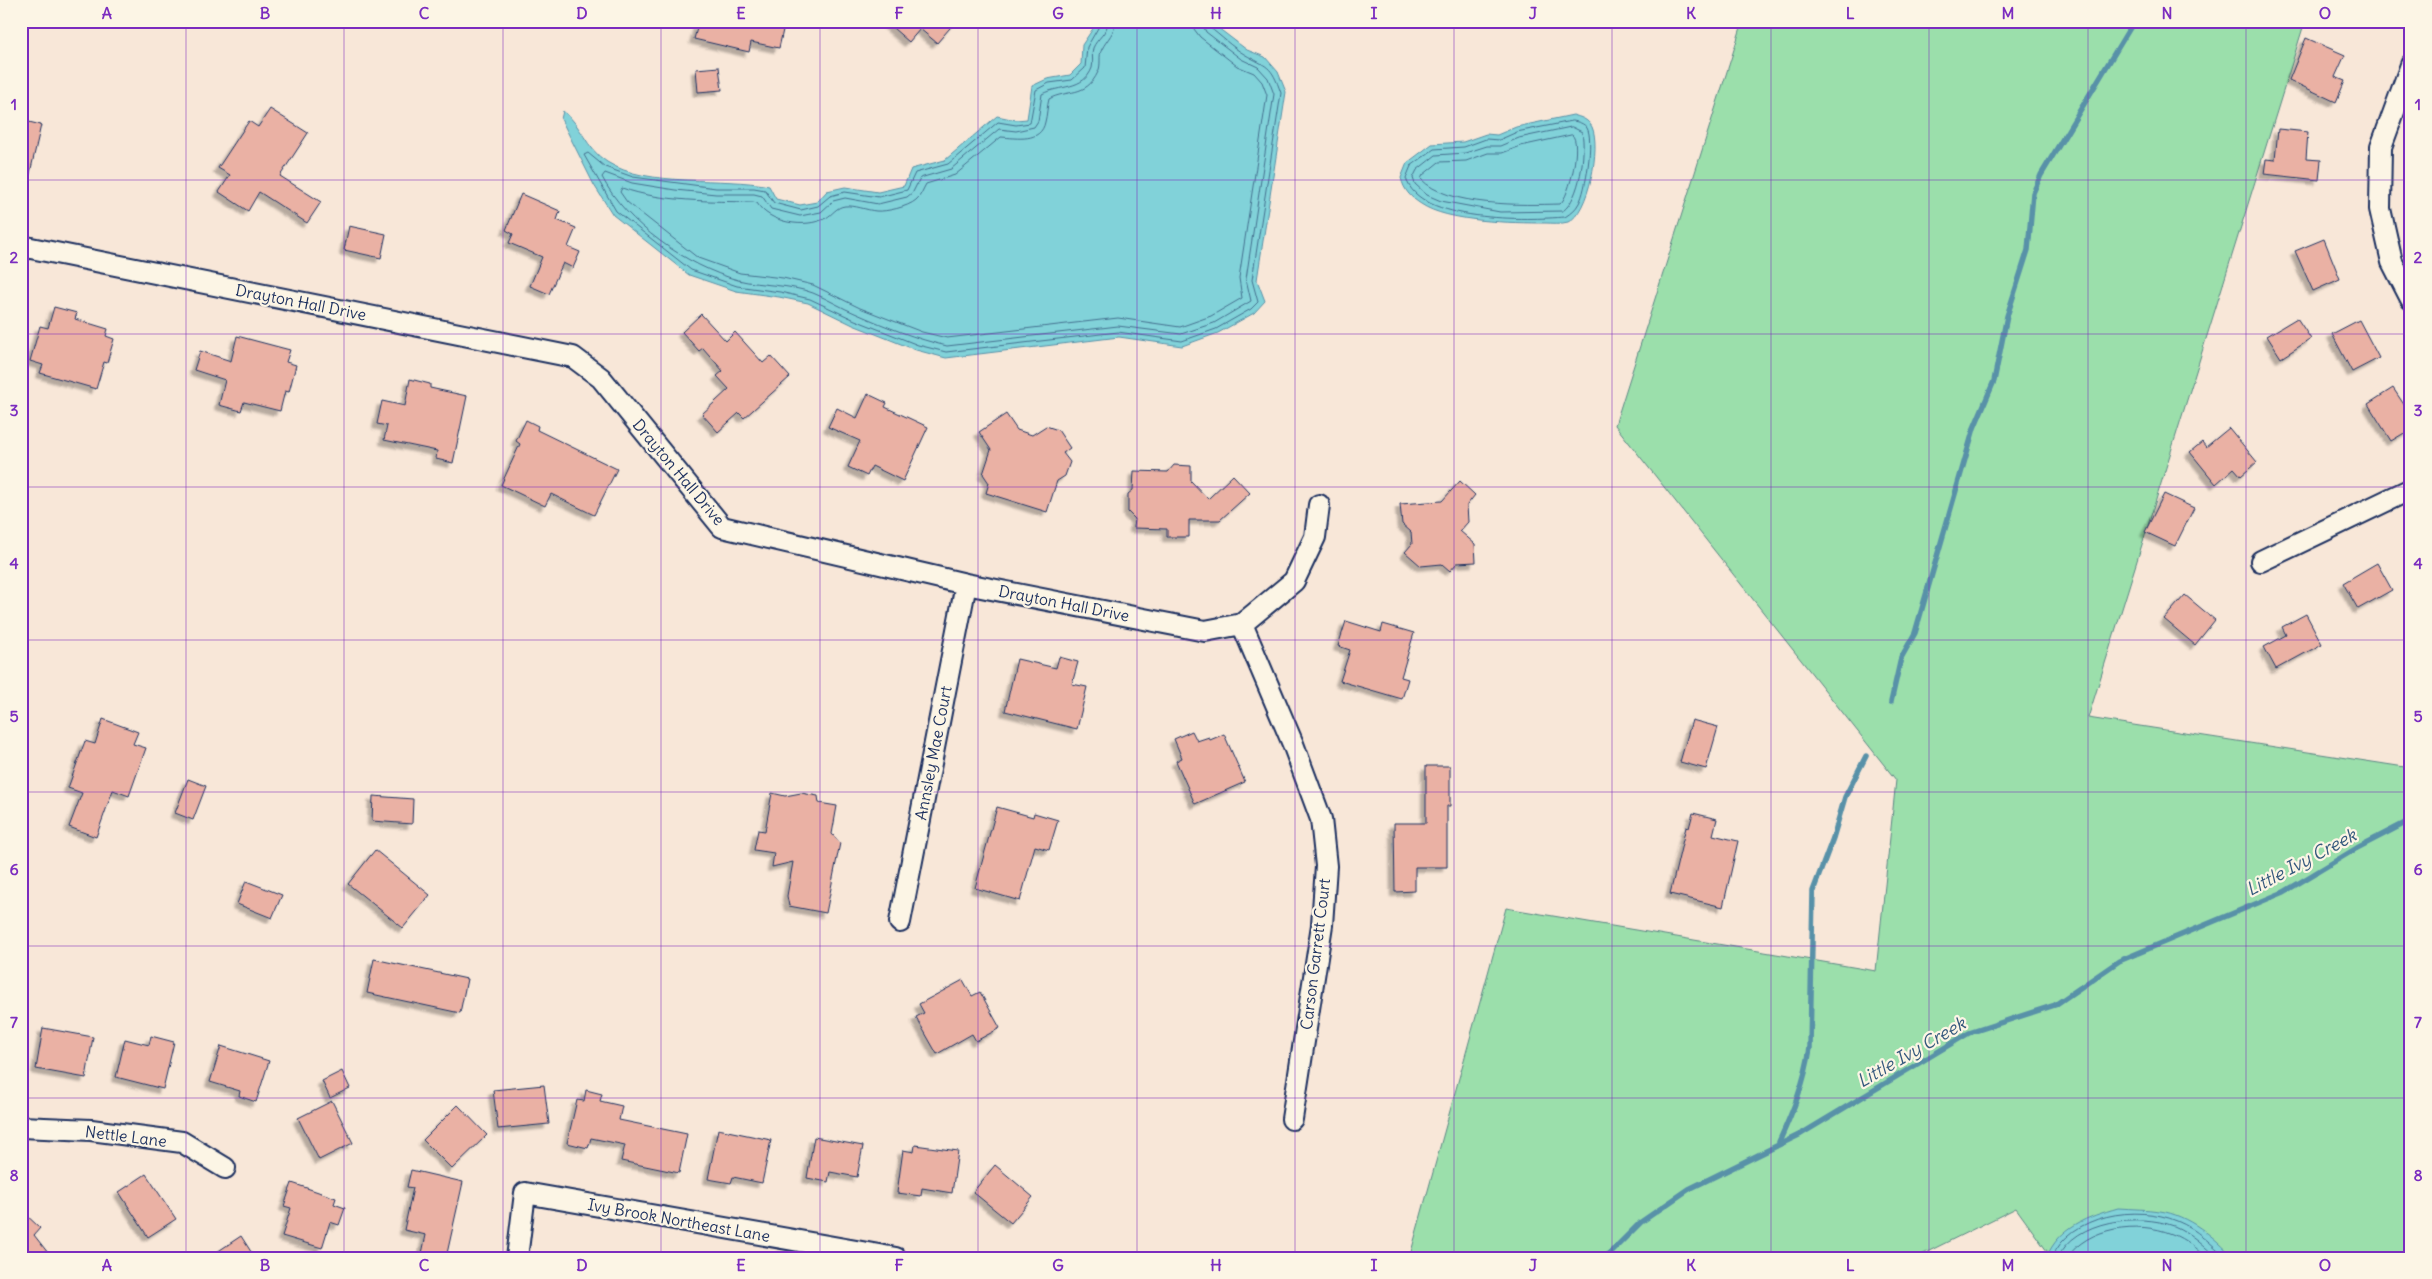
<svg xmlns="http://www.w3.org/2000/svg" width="2432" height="1279" font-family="Delius,sans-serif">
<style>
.green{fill:#9bdfab;stroke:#5b8784}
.water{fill:#81d2d9;stroke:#5891a8}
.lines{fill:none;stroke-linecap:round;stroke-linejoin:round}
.shore{stroke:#44708f;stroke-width:1}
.stream{stroke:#5891a8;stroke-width:5.5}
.building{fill:#eab1a4;stroke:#1b2f5e;filter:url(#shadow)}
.street-casing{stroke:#1b2f5e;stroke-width:24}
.street{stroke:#fcf5e5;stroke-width:20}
.grid{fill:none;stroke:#7b2cbf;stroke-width:1;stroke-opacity:0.55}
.labels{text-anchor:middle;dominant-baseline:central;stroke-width:4.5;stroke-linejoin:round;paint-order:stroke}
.street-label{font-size:16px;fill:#1b2f5e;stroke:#fcf5e5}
.water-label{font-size:18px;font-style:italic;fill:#34587d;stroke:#fcf5e5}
.neatline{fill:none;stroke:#7b2cbf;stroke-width:2}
.grid-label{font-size:16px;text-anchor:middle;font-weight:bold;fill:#7b2cbf}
</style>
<defs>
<filter id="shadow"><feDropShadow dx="-4.5" dy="4.5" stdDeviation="1" flood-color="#0004"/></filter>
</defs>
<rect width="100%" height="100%" fill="#f8e7d8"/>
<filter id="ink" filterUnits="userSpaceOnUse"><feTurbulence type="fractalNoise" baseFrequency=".02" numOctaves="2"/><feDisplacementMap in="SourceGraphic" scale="10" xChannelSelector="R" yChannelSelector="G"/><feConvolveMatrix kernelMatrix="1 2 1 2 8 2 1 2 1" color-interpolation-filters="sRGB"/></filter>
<g filter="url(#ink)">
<path class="green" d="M 1743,21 L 2305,21 L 2088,718 L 2411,768 L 2411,1258 L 2052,1258 L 2016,1208 L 1915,1258 L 1412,1258 L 1411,1252 L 1506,908 L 1876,971 L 1896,780 L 1615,425 Z"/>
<path class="water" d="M 1098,21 L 1209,21 L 1247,50 L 1265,57 L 1278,72 L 1286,92 L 1257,280 L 1265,301 L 1254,313 L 1218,333 L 1182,346 L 1119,337 L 946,358 L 916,350 L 853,325 L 808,303 L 779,297 L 736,291 L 689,275 L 613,215 L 594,185 L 561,119 L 563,111 C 582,125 585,148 607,162 C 648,188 723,176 769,186 L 776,199 L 800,205 L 817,202 L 827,191 L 845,187 L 878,192 L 904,186 L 911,169 L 945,160 L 997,116 L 1016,120 L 1027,119 L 1032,86 L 1047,79 L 1070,75 L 1081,64 L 1082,45 Z
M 1573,115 C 1580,117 1588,119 1592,127 C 1601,146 1589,213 1568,222 C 1562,224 1551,223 1545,223 C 1513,223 1447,222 1421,204 C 1410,197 1404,190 1401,178 L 1407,163 L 1432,144 L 1463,142 L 1486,134 L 1497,135 L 1516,127 Z
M 2118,1208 C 2132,1209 2146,1209 2160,1211 C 2188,1215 2215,1237 2234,1258 L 2046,1258 C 2060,1226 2087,1217 2118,1208 Z"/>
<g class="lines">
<path class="shore" d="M 1102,21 L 1087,47 L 1085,68 L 1072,80 L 1049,83 L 1036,90 L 1030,123 L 1016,125 L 998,122 L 948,164 L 915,173 L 907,190 L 879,197 L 845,192 L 830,196 L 818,206 L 801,210 L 774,203 L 765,190 L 754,188 L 716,188 L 633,177 L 605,167 L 588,153 L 584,155 L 616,211 L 691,270 L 737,286 L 780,292 L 810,299 L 855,320 L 918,345 L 946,352 L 1118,332 L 1182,341 L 1216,329 L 1251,309 L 1258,302 L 1252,280 L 1281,93 C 1271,64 1268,68 1244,54 C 1232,47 1221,36 1209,27 L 1207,21
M 1108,21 C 1108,33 1097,38 1093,48 C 1091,54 1094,62 1092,68 C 1084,90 1059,85 1042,94 L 1038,121 L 1034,127 L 1016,131 L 999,129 L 951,169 L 920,178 L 913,192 L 907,197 L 878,204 L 845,198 L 833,201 L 821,212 L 800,216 L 771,209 L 762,196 L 754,194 L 716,194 L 675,190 L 632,183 L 605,173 L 602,177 C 625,223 688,267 738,280 C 762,286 789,284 813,293 C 828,299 842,308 857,314 C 887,327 916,339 947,346 L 1118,326 L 1181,334 L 1214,323 L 1251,301 L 1246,279 L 1274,94 L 1268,78 L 1258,67 L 1241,59 L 1206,32 L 1201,21
M 1116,21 C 1115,33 1107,39 1102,49 C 1098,56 1102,64 1098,72 C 1086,98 1067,89 1049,99 C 1047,106 1047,115 1045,122 C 1041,143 1017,138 1001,137 L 955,175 L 926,184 C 923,189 921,196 916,200 C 908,207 886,212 876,211 C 866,210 855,205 845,206 C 836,207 833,214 826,218 C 805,229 769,223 757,203 L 753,202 C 712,201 661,202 622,188 L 620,192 L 627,202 L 698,258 L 740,273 L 783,278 L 813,285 L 860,308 L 922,332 L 947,338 L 1118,318 L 1180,327 L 1211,316 L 1242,298 L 1239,278 L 1267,95 L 1262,82 L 1254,73 L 1237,66 L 1200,37 L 1194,29 L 1193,21
M 1573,121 C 1578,122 1584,123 1587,128 C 1594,139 1586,191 1579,203 C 1576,209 1571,213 1565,217 C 1528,220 1418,223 1406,178 L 1411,166 L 1434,149 L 1464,147 L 1486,139 L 1499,140 L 1517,132 Z
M 1572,127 L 1582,132 C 1586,153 1580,198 1563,211 L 1500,212 L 1441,201 L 1427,195 L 1415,184 L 1413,178 L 1417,170 L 1436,155 L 1465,153 L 1487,146 L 1500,146 L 1519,138 Z
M 1572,135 C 1582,141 1570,196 1560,204 C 1524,205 1447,207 1421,179 L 1423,175 L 1439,162 L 1466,161 L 1488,153 L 1502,153 L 1521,146 Z
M 2052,1258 C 2070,1214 2137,1204 2177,1221 C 2197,1229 2211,1244 2227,1258
M 2058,1258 C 2075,1219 2139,1213 2174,1226 C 2191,1233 2204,1246 2217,1258
M 2067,1258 C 2087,1227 2138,1220 2172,1234 C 2185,1239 2196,1248 2206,1258"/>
<path class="stream" d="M 1891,702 L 1901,658 L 1915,633 L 1974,428 L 1994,381 L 2007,316 L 2028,250 L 2033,193 L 2041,175 L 2134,21
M 1779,1142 C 1793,1111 1805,1082 1810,1048 L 1813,891 L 1833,838 L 1845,797 L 1866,756
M 1602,1258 L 1611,1252 L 1641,1222 L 1689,1189 L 1801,1134 L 1969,1033 L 2055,1005 L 2119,961 L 2284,892 L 2357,848 L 2411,820"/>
</g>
<path class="building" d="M 699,21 L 785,21 L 779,48 L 751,42 L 749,52 L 694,39 Z
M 885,21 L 956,21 L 937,43 L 920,29 L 909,42 Z
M 2306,38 L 2345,55 L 2335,77 L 2345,81 L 2336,102 L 2289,80 Z
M 719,67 L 722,90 L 698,92 L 696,69 Z
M 270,109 L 308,133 L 280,176 L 321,202 L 307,223 L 259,192 L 248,211 L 219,192 L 230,175 L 218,168 L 249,121 L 258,127 Z
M 21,120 L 41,125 L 28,182 L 21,182 Z
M 2278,129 L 2308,132 L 2306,159 L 2321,160 L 2319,180 L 2264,174 L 2266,159 L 2275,160 Z
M 521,194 L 560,211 L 557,220 L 576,228 L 568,247 L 580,252 L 573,268 L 563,263 L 549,294 L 530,286 L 542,257 L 509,243 L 513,234 L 506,230 Z
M 349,226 L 386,234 L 381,258 L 344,250 Z
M 2324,239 L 2340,279 L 2313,291 L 2295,251 Z
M 54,307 L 77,313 L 75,319 L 108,329 L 106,336 L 114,339 L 107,363 L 104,362 L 96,389 L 40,373 L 43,365 L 30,361 L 40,326 L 48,328 Z
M 701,314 L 726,341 L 735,332 L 763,363 L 771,356 L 790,377 L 744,418 L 739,413 L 718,432 L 702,414 L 729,389 L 717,376 L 723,371 L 703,348 L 699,351 L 682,332 Z
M 2297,318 L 2311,339 L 2281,358 L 2267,336 Z
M 2359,320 L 2379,358 L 2352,372 L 2332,334 Z
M 237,336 L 290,350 L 286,362 L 296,365 L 289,392 L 285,391 L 280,411 L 244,402 L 241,411 L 219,405 L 225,380 L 194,370 L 200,351 L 231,361 Z
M 410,379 L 430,384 L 430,388 L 467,396 L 453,463 L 436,459 L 437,451 L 384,440 L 387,426 L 377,424 L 382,401 L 405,406 Z
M 2393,388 L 2411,415 L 2411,429 L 2391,441 L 2368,404 Z
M 868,394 L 887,403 L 885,407 L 928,427 L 903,481 L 872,466 L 867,476 L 848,467 L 860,441 L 828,427 L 837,408 L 857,418 Z
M 1006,414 L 1017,430 L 1032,435 L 1046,426 L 1058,430 L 1070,448 L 1063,453 L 1070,462 L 1065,476 L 1057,481 L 1047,512 L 986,493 L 989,483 L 983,474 L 991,450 L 979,432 Z
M 526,420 L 538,426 L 537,430 L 617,469 L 594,515 L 551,494 L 545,506 L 501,485 L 520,444 L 516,441 Z
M 2229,428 L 2257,462 L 2241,476 L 2234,468 L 2216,484 L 2190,452 L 2202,442 L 2206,447 Z
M 1174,465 L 1191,466 L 1191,481 L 1208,499 L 1233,475 L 1250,493 L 1220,520 L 1189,520 L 1189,537 L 1167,537 L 1167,529 L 1134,528 L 1135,519 L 1128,512 L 1128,494 L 1133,490 L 1134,471 L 1168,472 Z
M 1460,481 L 1475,495 L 1467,505 L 1468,522 L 1460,531 L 1475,544 L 1476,562 L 1457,563 L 1450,571 L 1442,564 L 1421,566 L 1405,552 L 1412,544 L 1411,532 L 1402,524 L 1400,504 L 1442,501 Z
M 2164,494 L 2194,508 L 2175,546 L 2145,532 Z
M 2377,563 L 2392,590 L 2358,609 L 2343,583 Z
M 2185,595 L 2215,620 L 2195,645 L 2164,619 Z
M 2306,614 L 2322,644 L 2276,669 L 2264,647 L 2286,635 L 2282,627 Z
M 1346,621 L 1381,632 L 1383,624 L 1414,633 L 1401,677 L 1408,679 L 1402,699 L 1340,681 L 1350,650 L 1338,646 Z
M 1059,657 L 1078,662 L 1072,684 L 1087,687 L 1077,729 L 1005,711 L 1017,659 L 1056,668 Z
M 103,719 L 138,732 L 133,744 L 146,748 L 129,796 L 113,790 L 96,837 L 69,827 L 82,793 L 68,788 L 85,741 L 95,744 Z
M 1692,720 L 1718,727 L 1706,769 L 1680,762 Z
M 1192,731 L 1197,741 L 1209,737 L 1210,740 L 1224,734 L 1245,782 L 1195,804 L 1176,761 L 1182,758 L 1174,739 Z
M 1426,766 L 1450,766 L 1450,806 L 1447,806 L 1447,867 L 1415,867 L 1415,891 L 1395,892 L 1394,823 L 1426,823 Z
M 188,779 L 206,786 L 193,820 L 175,813 Z
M 772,793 L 785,796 L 801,793 L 818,796 L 819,803 L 837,806 L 832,834 L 840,843 L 826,913 L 789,906 L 787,896 L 793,862 L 772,867 L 774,853 L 754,850 L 758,830 L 765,831 Z
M 373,796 L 413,799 L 412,824 L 372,821 Z
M 997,807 L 1033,817 L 1034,813 L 1058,820 L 1049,850 L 1035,846 L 1020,901 L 975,888 Z
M 1693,813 L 1717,819 L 1713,835 L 1738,841 L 1723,907 L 1670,894 L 1686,827 L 1689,828 Z
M 375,850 L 430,895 L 403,928 L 348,884 Z
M 246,881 L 282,895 L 272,918 L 237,904 Z
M 374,959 L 467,979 L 460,1013 L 367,993 Z
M 963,980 L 972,996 L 980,992 L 1000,1028 L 976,1041 L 972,1034 L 937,1054 L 916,1017 L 924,1013 L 919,1004 Z
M 43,1028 L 93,1037 L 86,1078 L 36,1069 Z
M 151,1036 L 174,1042 L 163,1089 L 116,1077 L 125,1039 L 149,1045 Z
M 221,1046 L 269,1061 L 256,1102 L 239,1096 L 240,1091 L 210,1082 Z
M 342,1071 L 350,1088 L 330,1098 L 322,1081 Z
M 544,1085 L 549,1124 L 498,1129 L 493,1090 Z
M 586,1090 L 602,1094 L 600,1101 L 622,1106 L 619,1120 L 687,1134 L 679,1173 L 621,1161 L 625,1145 L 591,1138 L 588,1148 L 567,1143 L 577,1100 L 584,1101 Z
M 332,1101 L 353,1143 L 319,1160 L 298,1118 Z
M 458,1105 L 487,1135 L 452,1169 L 423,1140 Z
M 718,1129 L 771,1140 L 762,1183 L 733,1177 L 731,1183 L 708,1179 Z
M 814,1137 L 863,1146 L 857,1177 L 830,1172 L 828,1182 L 807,1178 Z
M 915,1145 L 958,1151 L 952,1193 L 922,1188 L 921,1196 L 897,1193 L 903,1150 L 914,1152 Z
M 995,1165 L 1033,1197 L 1011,1223 L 973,1192 Z
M 411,1170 L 463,1182 L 446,1258 L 421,1258 L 426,1235 L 404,1230 L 413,1188 L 407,1187 Z
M 146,1174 L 176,1219 L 148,1237 L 119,1192 Z
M 292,1183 L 336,1198 L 334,1204 L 345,1208 L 339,1225 L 330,1222 L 322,1248 L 282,1236 L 291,1208 L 284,1206 Z
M 21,1210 L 40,1228 L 34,1235 L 52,1258 L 21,1258 Z
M 241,1236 L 255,1258 L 208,1258 Z"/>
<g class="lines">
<g class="street-casing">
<path id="street" d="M 2411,65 L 2381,147 L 2380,209 L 2392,262 L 2411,299
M 21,246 L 573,357 L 601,378 L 722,527 L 966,584 L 1205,631 L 1242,624 L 1294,581 L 1315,537 L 1319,505
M 2261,561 L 2411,489
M 1242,624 L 1293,744 L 1321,819 L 1326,866 L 1322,925 L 1292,1119
M 900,922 L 966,584
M 21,1127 L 91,1130 L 182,1142 L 225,1168
M 517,1258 L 525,1193 L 896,1258"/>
</g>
<use href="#street" class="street"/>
</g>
</g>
<path class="grid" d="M 186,21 L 186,1258M 344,21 L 344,1258M 503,21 L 503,1258M 661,21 L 661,1258M 820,21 L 820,1258M 978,21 L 978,1258M 1137,21 L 1137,1258M 1295,21 L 1295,1258M 1454,21 L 1454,1258M 1612,21 L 1612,1258M 1771,21 L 1771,1258M 1929,21 L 1929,1258M 2088,21 L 2088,1258M 2246,21 L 2246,1258M 21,180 L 2411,180M 21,334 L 2411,334M 21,487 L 2411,487M 21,640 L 2411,640M 21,792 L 2411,792M 21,946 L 2411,946M 21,1098 L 2411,1098"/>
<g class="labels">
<g class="street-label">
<text transform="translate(301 302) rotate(11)">Drayton Hall Drive</text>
<text transform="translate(679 472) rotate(50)">Drayton Hall Drive</text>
<text transform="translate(1064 603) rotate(11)">Drayton Hall Drive</text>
<text transform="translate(933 753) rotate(-79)">Annsley Mae Court</text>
<text transform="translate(1315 954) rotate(-83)">Carson Garrett Court</text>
<text transform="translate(126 1136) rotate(7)">Nettle Lane</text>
<text transform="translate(679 1220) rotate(10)">Ivy Brook Northeast Lane</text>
</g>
<g class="water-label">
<text transform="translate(2301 862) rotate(-28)">Little Ivy Creek</text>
<text transform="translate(1911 1052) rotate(-30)">Little Ivy Creek</text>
</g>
</g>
<rect width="2432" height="1279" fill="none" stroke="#fcf5e5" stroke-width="55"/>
<rect x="28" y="28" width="2376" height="1224" class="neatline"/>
<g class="grid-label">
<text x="107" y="19">A</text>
<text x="265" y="19">B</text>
<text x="424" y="19">C</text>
<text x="582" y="19">D</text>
<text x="741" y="19">E</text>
<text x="899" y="19">F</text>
<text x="1058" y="19">G</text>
<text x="1216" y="19">H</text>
<text x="1374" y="19">I</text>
<text x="1533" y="19">J</text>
<text x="1691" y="19">K</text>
<text x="1850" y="19">L</text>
<text x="2008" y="19">M</text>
<text x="2167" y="19">N</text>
<text x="2325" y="19">O</text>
<text x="14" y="110">1</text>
<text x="2418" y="110">1</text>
<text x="14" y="263">2</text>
<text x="2418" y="263">2</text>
<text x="14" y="416">3</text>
<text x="2418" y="416">3</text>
<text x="14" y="569">4</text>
<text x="2418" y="569">4</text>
<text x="14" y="722">5</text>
<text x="2418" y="722">5</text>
<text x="14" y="875">6</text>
<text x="2418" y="875">6</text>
<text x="14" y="1028">7</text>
<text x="2418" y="1028">7</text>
<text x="14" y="1181">8</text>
<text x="2418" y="1181">8</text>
<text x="107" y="1271">A</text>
<text x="265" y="1271">B</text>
<text x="424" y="1271">C</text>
<text x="582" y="1271">D</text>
<text x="741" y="1271">E</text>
<text x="899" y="1271">F</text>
<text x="1058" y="1271">G</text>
<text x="1216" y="1271">H</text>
<text x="1374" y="1271">I</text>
<text x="1533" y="1271">J</text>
<text x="1691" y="1271">K</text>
<text x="1850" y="1271">L</text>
<text x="2008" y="1271">M</text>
<text x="2167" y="1271">N</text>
<text x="2325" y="1271">O</text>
</g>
</svg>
